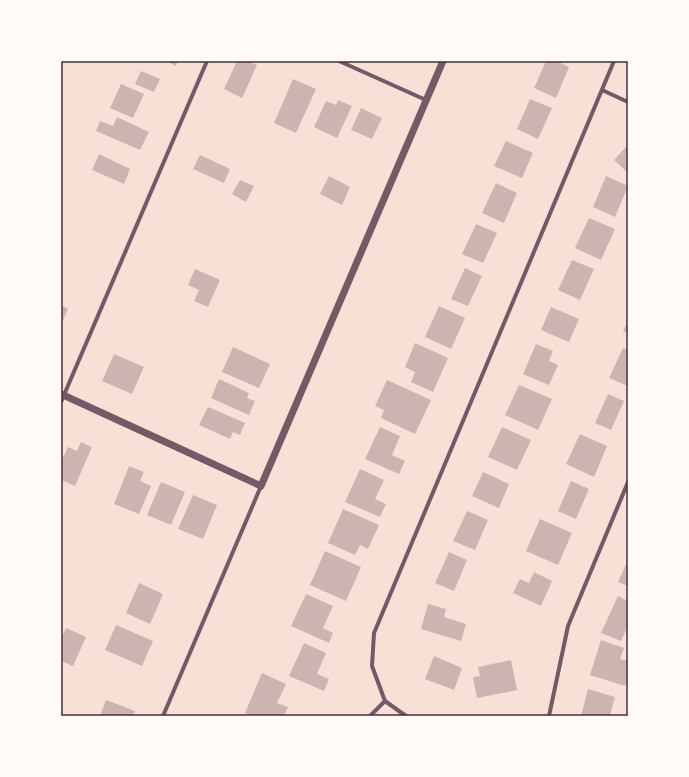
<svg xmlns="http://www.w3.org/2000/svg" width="689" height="777" font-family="Jost,sans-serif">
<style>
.building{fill:#ccb4b1}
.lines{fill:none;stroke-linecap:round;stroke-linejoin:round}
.minor{stroke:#755966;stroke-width:4}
.tertiary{stroke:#755966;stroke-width:7}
.neatline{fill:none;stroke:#4a2c40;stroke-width:1.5}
</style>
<rect width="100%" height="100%" fill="#f7e1d7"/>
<path class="building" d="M 166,61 L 178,61 L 176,66 Z
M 237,61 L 247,61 L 257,65 L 242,98 L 224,89 Z
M 546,61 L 556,61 L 569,67 L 556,98 L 534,88 Z
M 141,71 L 160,79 L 154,92 L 135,84 Z
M 293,79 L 316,89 L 296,133 L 274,123 Z
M 121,84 L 144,94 L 133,118 L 110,108 Z
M 530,99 L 552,108 L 538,139 L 517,129 Z
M 338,100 L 352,106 L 337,138 L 314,127 L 326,101 L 336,105 Z
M 361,108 L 382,118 L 372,139 L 351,130 Z
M 117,117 L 149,132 L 140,150 L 96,131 L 100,121 L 113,126 Z
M 506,141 L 533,153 L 522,178 L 494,166 Z
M 628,145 L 628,173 L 614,160 Z
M 99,154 L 130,169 L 124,184 L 92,170 Z
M 200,155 L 230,169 L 224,183 L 193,169 Z
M 329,176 L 350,187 L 342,205 L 320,194 Z
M 606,176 L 628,186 L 615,217 L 593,207 Z
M 240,180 L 254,186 L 246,202 L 232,194 Z
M 496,183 L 517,193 L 504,223 L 482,213 Z
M 589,218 L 615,229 L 601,260 L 575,248 Z
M 476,224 L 497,233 L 483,263 L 462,254 Z
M 572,260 L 594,269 L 580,300 L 558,290 Z
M 465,268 L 482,276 L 468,306 L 451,299 Z
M 195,269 L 220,280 L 208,307 L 194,301 L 199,290 L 188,285 Z
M 61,305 L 68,309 L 61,325 Z
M 439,306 L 465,318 L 451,349 L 425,337 Z
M 551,307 L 579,319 L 569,342 L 541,330 Z
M 628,321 L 628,333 L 623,331 Z
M 415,343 L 448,358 L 433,392 L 411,382 L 415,372 L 405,367 Z
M 536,344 L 553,351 L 549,361 L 558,365 L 549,385 L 523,374 Z
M 628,344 L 628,386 L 609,378 L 623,348 L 626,349 Z
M 233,347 L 270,364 L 259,388 L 222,372 Z
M 114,354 L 144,367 L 132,394 L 102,381 Z
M 219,379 L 249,393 L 247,398 L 255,401 L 249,415 L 211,398 Z
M 387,380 L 431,400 L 415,434 L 381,418 L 384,410 L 375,406 Z
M 519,385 L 552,399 L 538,430 L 505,415 Z
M 608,394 L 624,401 L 611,430 L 595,423 Z
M 208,407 L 245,423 L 240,435 L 233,432 L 230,439 L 199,425 Z
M 380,427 L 400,436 L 392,455 L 405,461 L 399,474 L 365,459 Z
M 502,427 L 531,440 L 517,470 L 488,457 Z
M 580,434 L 607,446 L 594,477 L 566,464 Z
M 81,442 L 92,447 L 75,486 L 61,480 L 61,462 L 68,447 L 77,451 Z
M 129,466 L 144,472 L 140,481 L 151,486 L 139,514 L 114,504 Z
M 360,469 L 384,480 L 375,499 L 386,504 L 380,517 L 345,502 Z
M 483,472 L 509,484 L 499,508 L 472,496 Z
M 571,481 L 589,489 L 576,519 L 558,511 Z
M 161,482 L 185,492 L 171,525 L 147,515 Z
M 193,495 L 217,505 L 203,539 L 178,529 Z
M 343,509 L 379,525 L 368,549 L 360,545 L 355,555 L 328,543 Z
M 467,511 L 488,520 L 475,550 L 453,541 Z
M 540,519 L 572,533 L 558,565 L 526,551 Z
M 325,551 L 361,567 L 346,601 L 310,585 Z
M 449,552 L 467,560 L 454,591 L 435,583 Z
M 628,560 L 628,586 L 618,582 Z
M 534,572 L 552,581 L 541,606 L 513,593 L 520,579 L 529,583 Z
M 139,583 L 163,594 L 150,624 L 126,613 Z
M 306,594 L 333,606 L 323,628 L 333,633 L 329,643 L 291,626 Z
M 618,596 L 628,601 L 628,626 L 621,641 L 601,633 Z
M 428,604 L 446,609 L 444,617 L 466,624 L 461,641 L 421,629 Z
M 116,625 L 153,641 L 142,666 L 105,650 Z
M 66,628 L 86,637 L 73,666 L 61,661 L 61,639 Z
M 601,640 L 624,648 L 620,659 L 628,661 L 628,676 L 625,686 L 590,675 Z
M 304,643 L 326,653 L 317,674 L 329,679 L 324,691 L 289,676 Z
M 434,656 L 462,668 L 454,690 L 425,679 Z
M 511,660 L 517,690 L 477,698 L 473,677 L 480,676 L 478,667 Z
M 262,673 L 286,684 L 277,703 L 288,707 L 284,716 L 253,716 L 245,713 Z
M 588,689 L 615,697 L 610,716 L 581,716 Z
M 106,700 L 135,711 L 133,716 L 100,716 Z"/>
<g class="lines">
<path class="minor" d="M 339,61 L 426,100
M 602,90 L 628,102
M 61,402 L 207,61
M 385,701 L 372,666 L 374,633 L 614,61
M 385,701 L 406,716
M 163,716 L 261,486
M 370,716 L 385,701
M 549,716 L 568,626 L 628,482"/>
<path class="tertiary" d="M 61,394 L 261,486 L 443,61"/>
</g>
<rect width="689" height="777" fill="none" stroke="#fffaf5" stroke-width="124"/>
<rect x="62" y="62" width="565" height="653" class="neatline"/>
</svg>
